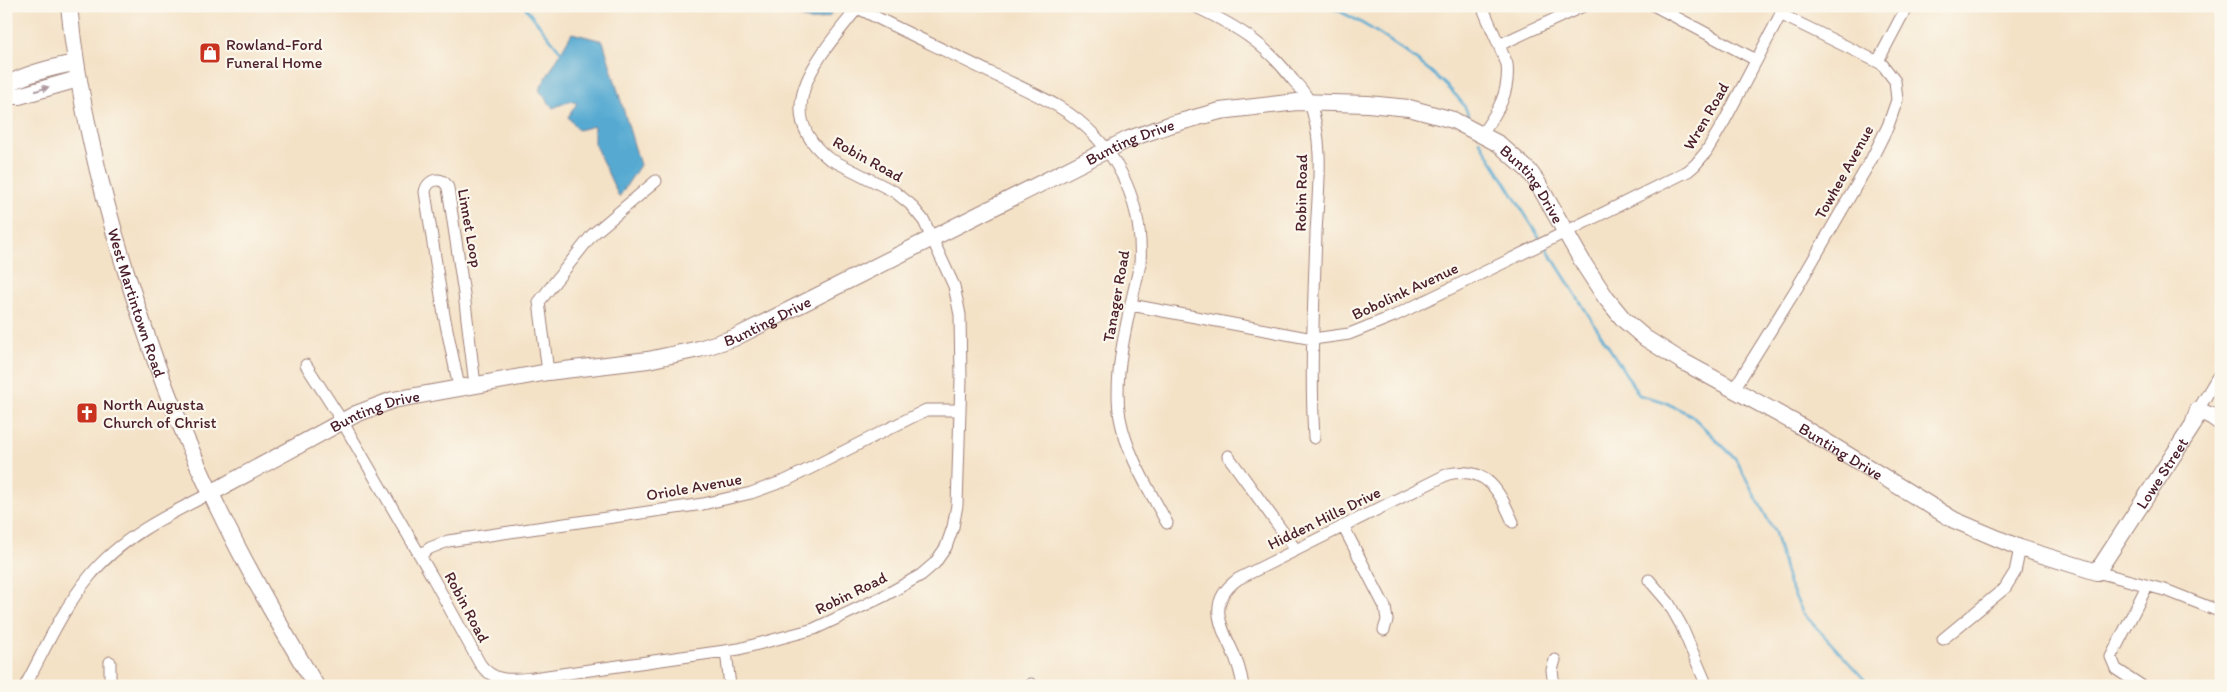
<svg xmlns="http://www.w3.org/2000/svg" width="2227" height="692" font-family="Itim,sans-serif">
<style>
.water{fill:#56aad2;stroke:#50647e}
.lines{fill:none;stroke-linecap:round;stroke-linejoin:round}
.stream{stroke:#56aad2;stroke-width:2.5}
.street-casing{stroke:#9f8079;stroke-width:13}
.secondary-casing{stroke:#9f8079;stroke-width:18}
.street{stroke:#fff;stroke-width:11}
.secondary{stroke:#fff;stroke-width:16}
.oneway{fill:#ae9aa0}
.labels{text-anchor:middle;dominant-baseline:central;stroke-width:4.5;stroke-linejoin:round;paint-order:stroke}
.poi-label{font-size:16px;fill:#4a1f2b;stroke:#fbf7ec;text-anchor:start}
.street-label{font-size:16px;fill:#4a1f2b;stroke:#fbf7ec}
</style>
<rect width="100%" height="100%" fill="#fbf7ec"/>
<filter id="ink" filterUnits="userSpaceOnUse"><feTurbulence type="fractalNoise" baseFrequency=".02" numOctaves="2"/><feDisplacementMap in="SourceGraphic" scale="10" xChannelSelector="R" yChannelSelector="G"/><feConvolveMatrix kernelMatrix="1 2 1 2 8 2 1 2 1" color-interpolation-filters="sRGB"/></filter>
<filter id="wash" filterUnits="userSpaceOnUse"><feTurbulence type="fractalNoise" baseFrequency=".0096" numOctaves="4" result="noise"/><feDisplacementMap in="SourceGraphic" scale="20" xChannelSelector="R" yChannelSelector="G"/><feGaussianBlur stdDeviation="1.12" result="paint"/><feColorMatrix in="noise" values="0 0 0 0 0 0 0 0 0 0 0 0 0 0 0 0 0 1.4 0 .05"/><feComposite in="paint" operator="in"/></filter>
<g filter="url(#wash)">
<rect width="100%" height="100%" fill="#f4e2c7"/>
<path class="water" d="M 779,6 L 836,6 L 829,17 L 810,21 Z
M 572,33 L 603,41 L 640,165 L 619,197 L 594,143 L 594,126 L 578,130 L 568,117 L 577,103 L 570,101 L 553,108 L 539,90 Z"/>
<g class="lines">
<path class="stream" d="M 524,6 L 561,52
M 1327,6 C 1366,21 1437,70 1463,104 C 1467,109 1468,116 1471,121
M 1479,140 L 1541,240
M 1545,246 L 1639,395 L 1662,401 L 1691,415 L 1735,458 L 1775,533 L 1789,584 L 1803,613 L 1864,679 L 1867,686"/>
</g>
</g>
<g filter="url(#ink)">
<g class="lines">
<g class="street-casing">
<path id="street" d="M 1194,6 C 1236,26 1264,42 1293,80 C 1299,86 1305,93 1309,101 C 1325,141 1318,191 1316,233 C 1314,301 1310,369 1314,438
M 1655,6 L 1756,60
M 858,8 C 902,31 947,51 991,73 C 1013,84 1037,94 1059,107 C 1114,140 1144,200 1140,264 C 1130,309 1112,373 1120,418 C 1127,455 1150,491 1167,523
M 1499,45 L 1583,6
M 1878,61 L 1907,6
M 1482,134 C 1498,111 1510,93 1507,64 L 1482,6
M 1131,305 L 1313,339 L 1349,334 L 1394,316 L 1503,263 L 1688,171 L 1695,165 L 1706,152 L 1725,120 L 1785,6
M 306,365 L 342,421 L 433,578 L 480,664 C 494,683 512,680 533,678 L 739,649 L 814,629 L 884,596 L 921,575 L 935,563 L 946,547 L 953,527 L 957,505 L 961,379 L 960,315 L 954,286 L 924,221 L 910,204 L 895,192 L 828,158 C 766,108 825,50 859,6
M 548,372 L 539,302 L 592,235 L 656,181
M 459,387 L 444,315 L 425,192 C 427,179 443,175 448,188 L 464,294 L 475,385
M 1734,389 L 1798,286 L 1871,160 L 1888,126 L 1897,100 L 1895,81 L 1882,64 L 1780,14
M 2198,410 L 2221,371
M 1228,456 L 1296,550
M 1343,526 L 1385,607 L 1387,620 L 1384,630
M 420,555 L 430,548 L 448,541 L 703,504 L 751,493 L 787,480 L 926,410 L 960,410
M 2097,572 L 2168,591 L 2221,612
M 1649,580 L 1668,602 L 1681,625 L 1707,686
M 1943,639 L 2005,588 L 2015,572 L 2020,548
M 726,651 L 730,686
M 1031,684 L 1031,686
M 25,686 C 45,649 62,610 89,577 C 120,538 167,515 211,493
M 110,686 L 110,662
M 1243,686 C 1241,673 1237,660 1231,648 C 1218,621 1209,600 1238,579 L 1448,474 C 1488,466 1499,491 1513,522
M 1554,686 L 1552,670 L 1555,660
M 2142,686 L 2116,669 L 2111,657 L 2147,586"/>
</g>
<g class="secondary-casing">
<g id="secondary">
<path id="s1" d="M 69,6 C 78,99 100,187 127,275 C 142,322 157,369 176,414 C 214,509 263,599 316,686"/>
<path d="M 6,85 C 26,74 53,67 75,63"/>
<path d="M 6,96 L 19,96 L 78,79"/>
<path id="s2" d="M 211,493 L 356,414 L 393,400 L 548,372 L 648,360 L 699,349 L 734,338 L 1129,139 L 1169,125 L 1220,111 L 1297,102 L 1368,104 L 1409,108 L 1453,120 L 1499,144 L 1529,171 L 1537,182 L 1585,266 L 1606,298 L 1624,320 L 1645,338 L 1680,360 L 1797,424 L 1954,520 L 2020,548 L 2097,572 L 2193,425 L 2198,410 L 2211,416 L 2221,423"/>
</g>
</g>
<use href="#street" class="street"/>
<use href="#secondary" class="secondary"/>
</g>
<defs><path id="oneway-solid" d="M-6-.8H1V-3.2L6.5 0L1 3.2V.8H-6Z" transform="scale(1.25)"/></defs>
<use class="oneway" href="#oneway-solid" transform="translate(42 89) rotate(-17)"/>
</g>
<defs>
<g id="shop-square" transform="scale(1.125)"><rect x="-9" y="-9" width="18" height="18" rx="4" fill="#c8321e" stroke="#fbf7ec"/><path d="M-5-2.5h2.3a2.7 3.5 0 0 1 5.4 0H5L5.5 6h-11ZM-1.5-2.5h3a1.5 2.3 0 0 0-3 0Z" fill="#fff"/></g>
<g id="church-square" transform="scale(1.125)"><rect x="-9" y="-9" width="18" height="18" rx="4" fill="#c8321e" stroke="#fbf7ec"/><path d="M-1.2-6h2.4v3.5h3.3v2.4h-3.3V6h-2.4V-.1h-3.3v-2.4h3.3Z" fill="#fff"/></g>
</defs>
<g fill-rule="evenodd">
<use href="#shop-square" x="210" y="53"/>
<use href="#church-square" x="87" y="413"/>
</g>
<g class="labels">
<g class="poi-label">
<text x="226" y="44">Rowland-Ford<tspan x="226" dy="18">Funeral Home</tspan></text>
<text x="103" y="404">North Augusta<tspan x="103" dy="18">Church of Christ</tspan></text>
</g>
<g class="street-label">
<text transform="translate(1706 116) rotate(-60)">Wren Road</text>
<text stroke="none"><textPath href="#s2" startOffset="994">Bunting Drive</textPath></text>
<text transform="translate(868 159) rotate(29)">Robin Road</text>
<text transform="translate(1844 172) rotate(-61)">Towhee Avenue</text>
<text stroke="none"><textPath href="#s2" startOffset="1429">Bunting Drive</textPath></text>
<text transform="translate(1301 193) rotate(-89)">Robin Road</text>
<text transform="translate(470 228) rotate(80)">Linnet Loop</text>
<text transform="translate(1405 291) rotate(-25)">Bobolink Avenue</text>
<text transform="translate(1116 296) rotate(-80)">Tanager Road</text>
<text stroke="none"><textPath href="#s1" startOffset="305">West Martintown Road</textPath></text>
<text stroke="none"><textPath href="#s2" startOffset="589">Bunting Drive</textPath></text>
<text stroke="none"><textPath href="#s2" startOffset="184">Bunting Drive</textPath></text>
<text stroke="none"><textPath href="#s2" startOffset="1848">Bunting Drive</textPath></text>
<text stroke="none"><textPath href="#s2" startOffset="2251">Lowe Street</textPath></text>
<text transform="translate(694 487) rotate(-10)">Oriole Avenue</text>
<text transform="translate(1324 518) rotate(-26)">Hidden Hills Drive</text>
<text transform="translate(851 593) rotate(-26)">Robin Road</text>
<text transform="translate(467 607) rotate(62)">Robin Road</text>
</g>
</g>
<rect width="2227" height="692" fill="none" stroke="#fbf7ec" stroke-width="25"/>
</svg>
